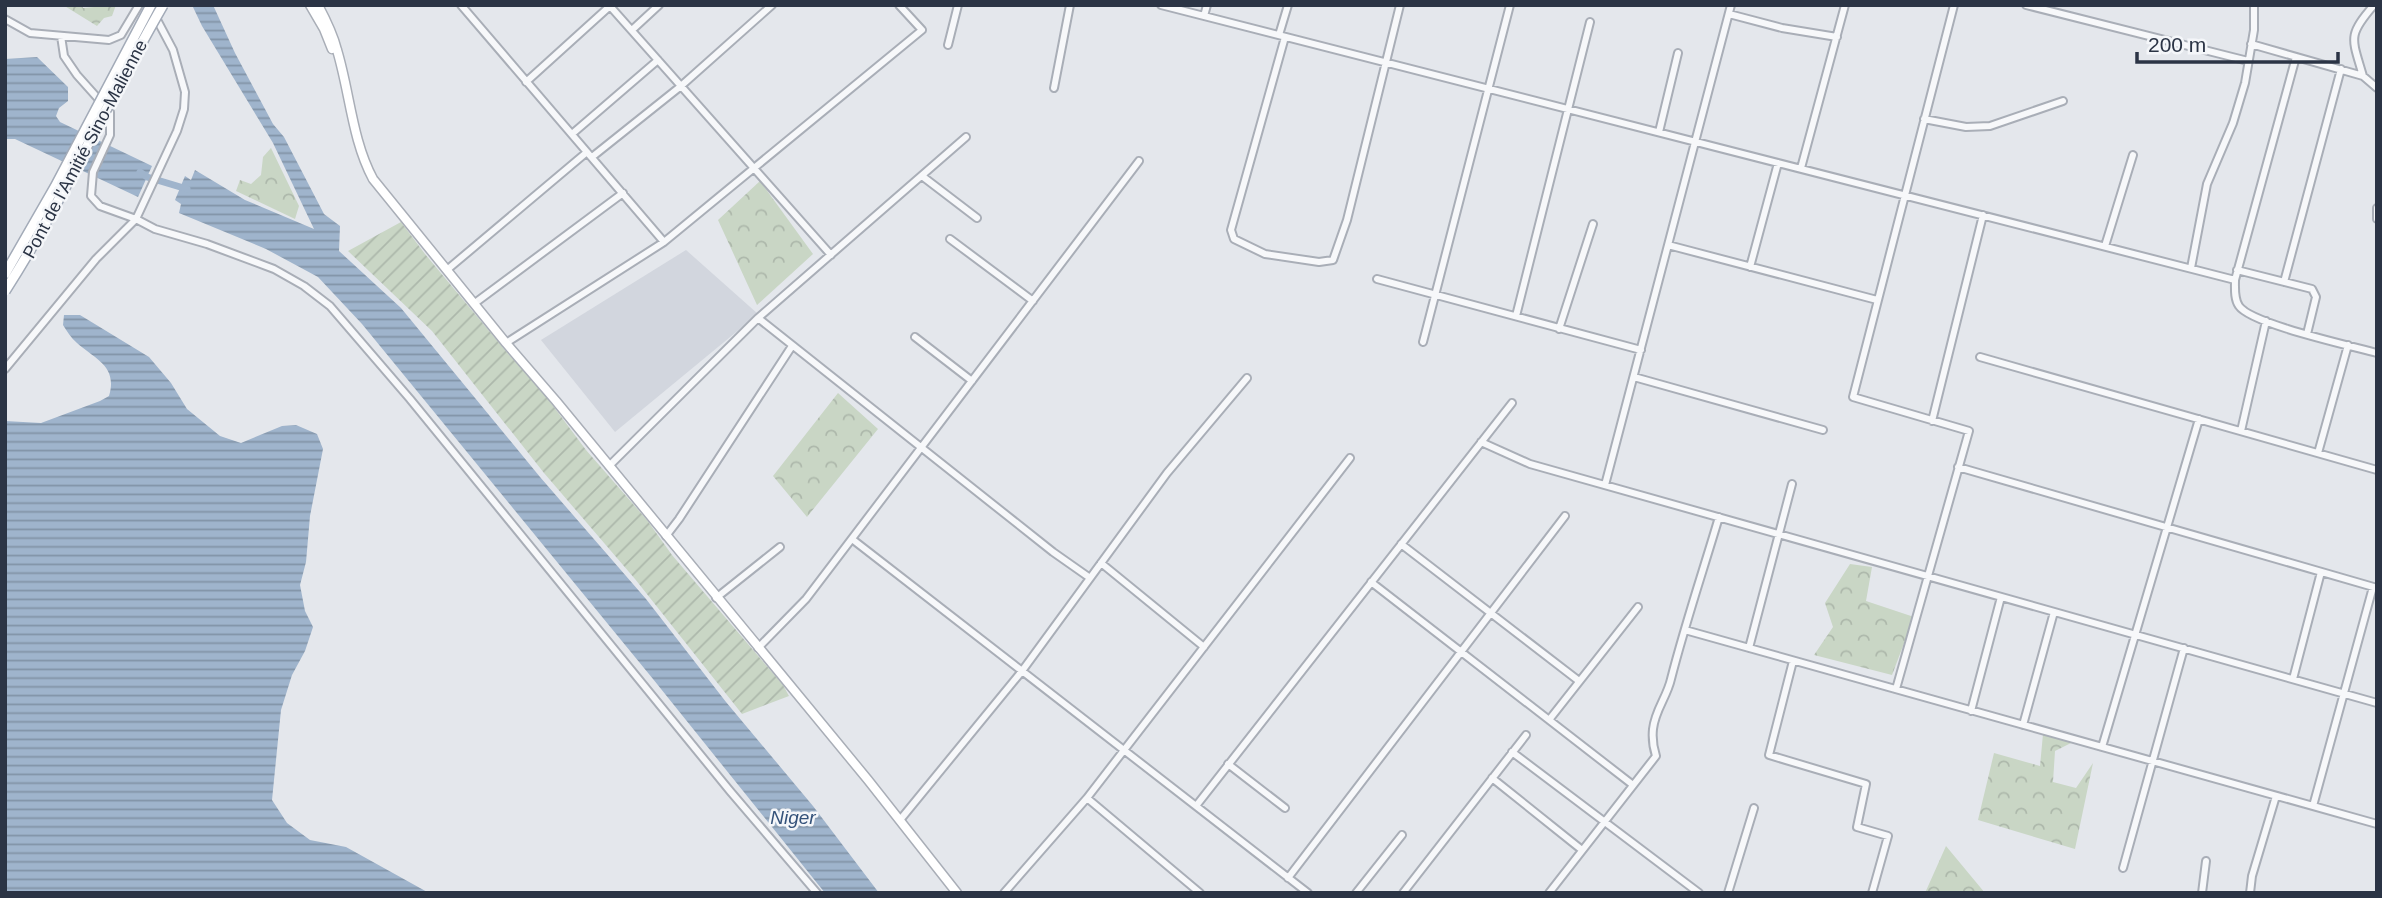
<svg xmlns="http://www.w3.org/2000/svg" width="2382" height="898" font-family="Helvetica,sans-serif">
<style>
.built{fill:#d2d6de}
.forest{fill:url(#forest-crowns)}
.garden{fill:url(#garden-furrows)}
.water{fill:url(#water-rules)}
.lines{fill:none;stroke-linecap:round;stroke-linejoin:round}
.canal{stroke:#9fb4cc;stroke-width:7}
.street-casing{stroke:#a9aeb7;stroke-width:10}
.secondary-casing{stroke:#a9aeb7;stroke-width:11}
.street{stroke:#f7f8fa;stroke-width:6}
.secondary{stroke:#fff;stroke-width:8}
.primary-bridge-casing{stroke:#a3abb8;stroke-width:12;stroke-linecap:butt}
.primary-bridge{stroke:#fff;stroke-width:9}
.labels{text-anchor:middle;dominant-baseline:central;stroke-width:5;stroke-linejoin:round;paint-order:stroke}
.street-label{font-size:18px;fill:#2b3445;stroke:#f4f6f9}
.water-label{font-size:19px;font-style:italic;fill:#34527a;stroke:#f4f6f9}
</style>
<defs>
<pattern id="forest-crowns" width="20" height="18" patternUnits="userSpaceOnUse" patternTransform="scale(1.75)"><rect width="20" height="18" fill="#c9d6c5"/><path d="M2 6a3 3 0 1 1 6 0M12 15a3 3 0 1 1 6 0" fill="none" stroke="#adb8ab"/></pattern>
<pattern id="garden-furrows" width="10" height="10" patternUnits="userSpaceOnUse" patternTransform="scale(1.75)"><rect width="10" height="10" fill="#c9d6c5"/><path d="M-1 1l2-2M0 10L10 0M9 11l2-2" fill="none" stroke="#adb8ab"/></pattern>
<pattern id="water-rules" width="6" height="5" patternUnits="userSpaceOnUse" patternTransform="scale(1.75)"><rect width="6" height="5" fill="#9fb4cc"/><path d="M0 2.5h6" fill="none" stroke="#8293a7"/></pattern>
</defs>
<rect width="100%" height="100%" fill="#e4e7ec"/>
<path class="built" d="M 686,250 L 758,314 L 615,432 L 541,340 Z"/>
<path class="forest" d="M 63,5 L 82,5 L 83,8 L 116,5 L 112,16 L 104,18 L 97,26 Z
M 271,148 L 299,206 L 295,219 L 236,191 L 240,180 L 251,184 L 261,175 L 263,157 Z
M 760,181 L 813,254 L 757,305 L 718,220 Z
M 838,393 L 878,429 L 807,517 L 773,476 Z
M 1850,564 L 1872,567 L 1866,601 L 1914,617 L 1892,675 L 1814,655 L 1833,627 L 1825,603 Z
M 2043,734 L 2073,742 L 2055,751 L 2053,782 L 2076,788 L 2093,763 L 2075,849 L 1978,820 L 1994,753 L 2040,766 Z
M 1946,846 L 1985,893 L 1925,893 Z"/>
<path class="garden" d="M 401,222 L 425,254 L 510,356 L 539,387 L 586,450 L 647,520 L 672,555 L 783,685 L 789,696 L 742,714 L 635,579 L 544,473 L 432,331 L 348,251 Z"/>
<path class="water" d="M 192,5 L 213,5 L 235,53 L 273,124 L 284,137 L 324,214 L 340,226 L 339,251 L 401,308 L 540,477 L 646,599 L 726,702 L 813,806 L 879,893 L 825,893 L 653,679 L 362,324 L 318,277 L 266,249 L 179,213 L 181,204 L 175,200 L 185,176 L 191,180 L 195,170 L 245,200 L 314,229 L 273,143 L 202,26 Z
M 37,57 L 68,87 L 68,101 L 59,108 L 56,116 L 60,122 L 152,166 L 138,197 L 15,139 L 5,139 L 5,59 Z
M 64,315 L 80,315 L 149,357 L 171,383 L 187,409 L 220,436 L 241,443 L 282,426 L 296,425 L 317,434 L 323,449 L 310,516 L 306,562 L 300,585 L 305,611 L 313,627 L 305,651 L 292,675 L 281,710 L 272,800 L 287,823 L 310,840 L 346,847 L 429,893 L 5,893 L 5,421 L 41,423 L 100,401 L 109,396 C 118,366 95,359 77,343 C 71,338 67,331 63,325 Z"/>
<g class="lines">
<path class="canal" d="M 140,172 L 147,177 L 187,189"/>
<g class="street-casing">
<path id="street" d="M 461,5 L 664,242
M 609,5 L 831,255
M 1161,5 L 2235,280 C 2235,288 2234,299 2239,306 C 2251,324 2352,346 2377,353
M 2026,5 L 2248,61
M 1729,14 L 1782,28 L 1837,37
M 1204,16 L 1207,5
M 5,19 L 30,33 L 109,40 L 121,35 L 139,5
M 632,30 L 659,5
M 1279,35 L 1288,5
M 61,36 L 64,56 L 77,75 L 110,112 L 110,135 L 93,172 L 91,196 L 100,206 L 136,219 L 155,229 L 207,244 L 274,269 L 304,286 L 330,306 L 410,399 L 730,791 L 817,893
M 1285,37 L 1231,230 L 1234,239 L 1265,254 L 1319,262 L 1333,260 L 1347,220 L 1400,5
M 2251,44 L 2363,76 L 2377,88
M 948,45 L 958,5
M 2363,76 C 2352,38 2347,36 2374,5
M 526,82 L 610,6
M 1054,88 L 1070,5
M 1924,119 L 1966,127 L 1990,126 L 2063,101
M 1659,132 L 1678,53
M 572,134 L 658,60
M 592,157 L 681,86 L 772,5
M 1801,168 L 1845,5
M 922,176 L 977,218
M 2377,208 L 2377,219
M 950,239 L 1033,301
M 1668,245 L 1877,300
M 2105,246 L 2133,155
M 1750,267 L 1778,163
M 2191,268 L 2207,184 L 2233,123 L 2245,83 L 2254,30 L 2254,5
M 448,269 L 587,152
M 2237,270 L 2312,289 L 2316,297 L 2307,334
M 1377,279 L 1641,350
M 2235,280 L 2296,57
M 2284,282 L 2341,69
M 475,303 L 623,193
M 1516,316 L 1590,22
M 758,318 L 1053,552 L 1090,578
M 1559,329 L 1593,224
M 915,337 L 972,381
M 1423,342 L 1510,5
M 506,343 L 664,242 L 922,30 L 899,5
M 1980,357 L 2377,470
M 5,369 L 96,259 L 136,219 L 177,131 L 184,109 L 185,92 L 173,50 L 155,16
M 1634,377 L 1823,430
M 1932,421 L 1983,215
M 2241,431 L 2266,321
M 1481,442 L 1530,464 L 2377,703
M 2318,453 L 2348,345
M 609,466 L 758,318 L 966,137
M 1958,467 L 2377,588
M 1605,485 L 1731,5
M 666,536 L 679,519 L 792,346
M 852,539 L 1308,893
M 1401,544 L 1579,681
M 1101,563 L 1204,647
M 1371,582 L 1633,785
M 716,598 L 780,547
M 1685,630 L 2377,824
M 758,648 L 806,599 L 1139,161
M 1749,648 L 1792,484
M 1793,661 L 1769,755 L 1866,784 L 1857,827 L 1888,836 L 1872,893
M 2293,679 L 2321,572
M 1896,689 L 1969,431 L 1853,397 L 1954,5
M 1971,711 L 2001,597
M 1549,720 L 1638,607
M 2023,725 L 2054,612
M 2102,747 L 2199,419
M 1512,752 L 1699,893
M 1228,764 L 1285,808
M 1492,778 L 1582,850
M 1087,798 L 1200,893
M 1196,806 L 1512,403
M 2313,806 L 2373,587
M 900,820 L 1022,671 L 1167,473 L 1247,378
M 2123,868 L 2184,648
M 1288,878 L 1565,516
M 1004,893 L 1087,798 L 1350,458
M 1356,893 L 1402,835
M 1403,893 L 1526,735
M 1549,893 L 1656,756 C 1653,747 1652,739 1653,729 C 1655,710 1667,697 1671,679 C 1685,624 1703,571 1719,517
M 1728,893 L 1754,808
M 2202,893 L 2206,861
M 2250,893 L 2252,876 L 2276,796"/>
</g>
<g class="secondary-casing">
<path id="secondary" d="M 310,5 L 324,29 L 332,49
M 318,5 C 326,20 333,34 337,50 C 350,93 352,140 373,179 L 506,343 L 556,401 L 868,780 L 957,893"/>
</g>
<use href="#street" class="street"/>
<use href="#secondary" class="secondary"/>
<g class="primary-bridge-casing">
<path id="primary-bridge" d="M 5,274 L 55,187 L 151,5
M 5,291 C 64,199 108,100 163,5"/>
</g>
<use href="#primary-bridge" class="primary-bridge"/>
</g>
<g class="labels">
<g class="street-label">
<text transform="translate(85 149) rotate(-62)">Pont de l'Amitié Sino-Malienne</text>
</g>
<g class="water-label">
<text x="793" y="817">Niger</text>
</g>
</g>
<rect width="2382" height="898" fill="none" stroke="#2b3445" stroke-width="14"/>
<path d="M2137 52v10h201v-10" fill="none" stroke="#2b3445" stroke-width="3.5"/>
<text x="2148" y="52" font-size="21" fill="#2b3445" stroke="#f4f6f9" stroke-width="5" paint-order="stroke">200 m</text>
</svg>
